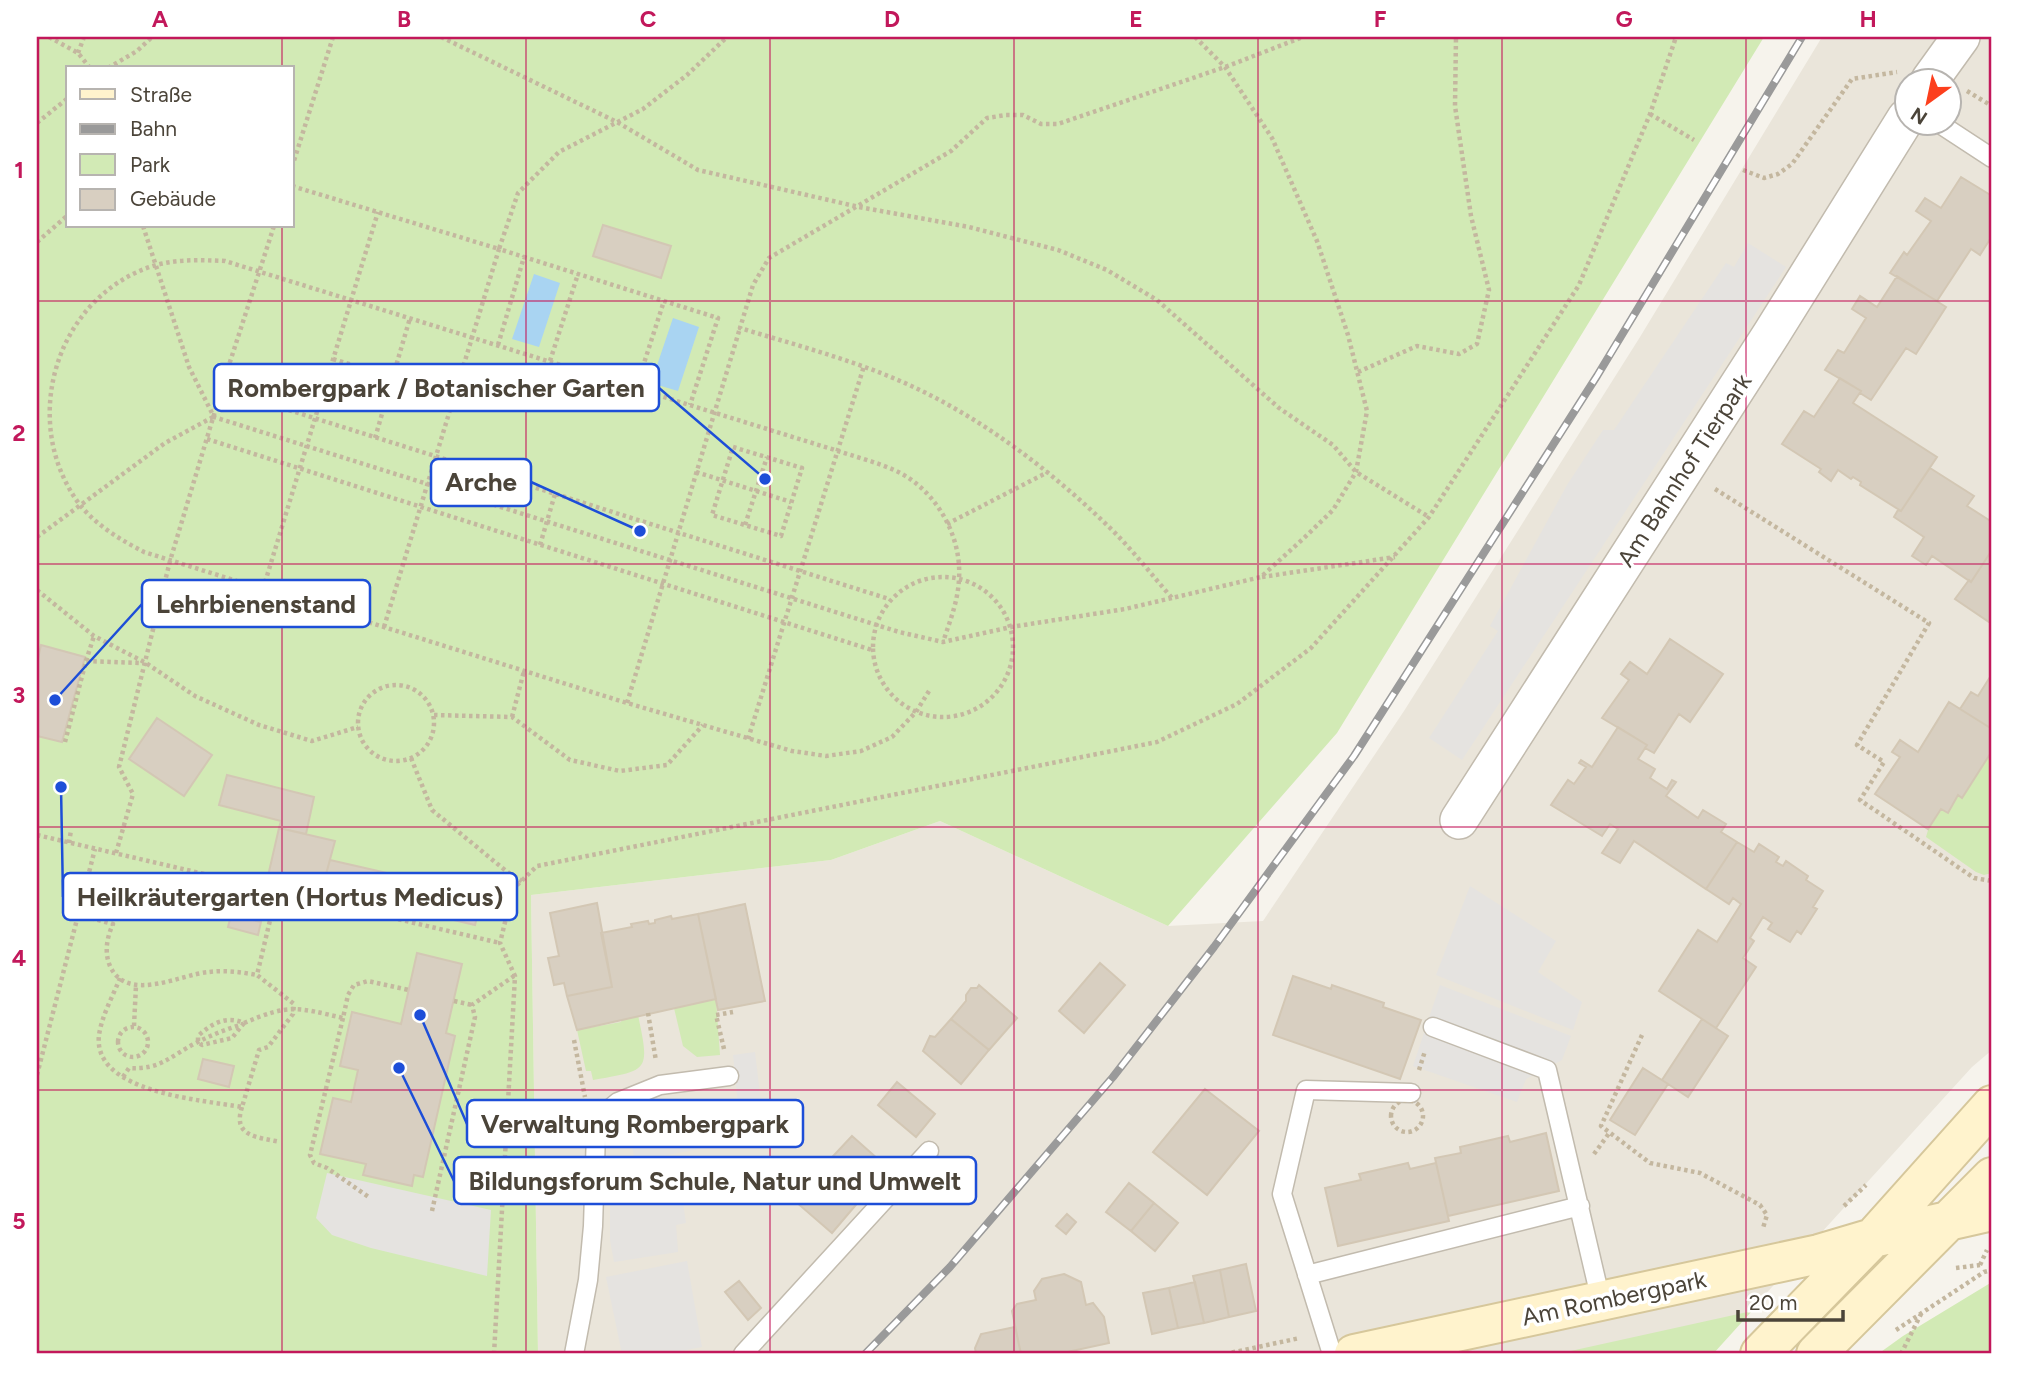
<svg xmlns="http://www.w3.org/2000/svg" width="2029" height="1391" font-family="Figtree,sans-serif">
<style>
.residential{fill:#eae5da;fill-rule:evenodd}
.green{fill:#d2eab5;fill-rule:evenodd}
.parking{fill:#e5e3e0}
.water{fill:#a9d4f2}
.building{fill:#d8cfc1;stroke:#d3c7b4;stroke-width:2}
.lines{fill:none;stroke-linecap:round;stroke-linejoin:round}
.service-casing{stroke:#c2bbae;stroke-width:21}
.minor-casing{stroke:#c2bbae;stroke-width:40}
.secondary-casing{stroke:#d6c79b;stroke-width:42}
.path{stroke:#c4b79f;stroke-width:4.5;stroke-dasharray:3.5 3.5;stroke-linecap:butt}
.service{stroke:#fff;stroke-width:18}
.minor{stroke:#fff;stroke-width:37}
.secondary{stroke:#fff3cd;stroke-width:38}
.rail-casing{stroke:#9a9a9a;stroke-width:8}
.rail{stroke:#fff;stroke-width:5;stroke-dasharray:16;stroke-linecap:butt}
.grid{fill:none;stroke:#c2185b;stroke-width:2;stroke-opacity:0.55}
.labels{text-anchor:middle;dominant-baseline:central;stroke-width:7;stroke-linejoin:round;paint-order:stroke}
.street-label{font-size:24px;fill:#4b4439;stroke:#fff}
.leader{fill:none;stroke:#1d4ed8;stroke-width:2.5}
.callout-dot{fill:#1d4ed8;stroke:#fff;stroke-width:2.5}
.callout{fill:#fff;stroke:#1d4ed8;stroke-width:2.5}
.callout-label{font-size:26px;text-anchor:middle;font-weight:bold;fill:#4b4439}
.neatline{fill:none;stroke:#c2185b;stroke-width:2.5}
.grid-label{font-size:23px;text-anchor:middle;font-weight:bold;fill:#c2185b}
</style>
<rect width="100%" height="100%" fill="#f6f3ec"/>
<path class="residential" d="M 1822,37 L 1992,37 L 1992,1050 L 1972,1067 L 1711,1354 L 538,1354 L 531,895 L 831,860 L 940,821 L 1168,926 L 1263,921 L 1404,711 L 1640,337 ZM 1906,80 L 1948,80 L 1948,122 L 1906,122 Z"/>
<path class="green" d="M 37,37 L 1764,37 L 1337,733 L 1168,926 L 940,821 L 831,860 L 531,895 L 538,1354 L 37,1354 ZM 68,68 L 292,68 L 292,226 L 68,226 Z
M 1992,751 L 1992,873 L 1984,875 L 1976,872 L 1926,837 C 1930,819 1944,806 1958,795 L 1962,797 Z
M 716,999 L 720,1055 L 697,1057 L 683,1046 L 674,1008 Z
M 638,1015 C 650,1072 649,1070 593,1080 L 591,1071 L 586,1071 L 577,1030 L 621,1022 L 622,1019 Z
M 1992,1282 L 1992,1354 L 1878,1354 L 1903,1336 Z
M 1752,1311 L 1713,1354 L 1557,1354 Z"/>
<path class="parking" d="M 1748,243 L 1786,267 L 1462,760 L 1429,738 L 1498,631 L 1490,626 L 1567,485 L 1603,430 L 1614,430 L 1726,263 L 1734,267 Z
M 1470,886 L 1556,941 L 1538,972 L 1582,1002 L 1573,1030 L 1436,975 Z
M 1440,985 L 1571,1036 L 1562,1060 L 1526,1079 L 1517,1102 L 1413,1066 Z
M 755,1052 L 761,1103 L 738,1105 L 733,1055 Z
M 732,1117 L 737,1142 L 635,1161 L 630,1135 Z
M 677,1164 L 686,1223 L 676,1225 L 678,1252 L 614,1262 L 610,1240 L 610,1204 L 618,1200 L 614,1176 Z
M 327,1173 L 491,1210 L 487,1276 L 371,1248 L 332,1235 L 316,1218 Z
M 687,1261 L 702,1347 L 665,1354 L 622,1354 L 606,1277 Z"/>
<path class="water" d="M 534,274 L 560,283 L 539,347 L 512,339 Z
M 673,318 L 699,327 L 678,391 L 651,383 Z"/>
<path class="building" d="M 1961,177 L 1992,196 L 1992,236 L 1980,255 L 1971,249 L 1937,301 L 1890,273 L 1904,252 L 1907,255 L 1931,221 L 1916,211 L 1925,198 L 1941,208 Z
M 603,225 L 671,246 L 661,278 L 593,256 Z
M 1897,276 L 1946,307 L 1916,354 L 1906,348 L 1871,400 L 1860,393 L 1861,391 L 1825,370 L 1838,350 L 1844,353 L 1866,318 L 1852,309 L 1860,296 L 1877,307 Z
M 1840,378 L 1861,391 L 1853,403 L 1937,457 L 1901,511 L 1860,485 L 1861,482 L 1853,477 L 1851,479 L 1838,470 L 1831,481 L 1819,472 L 1821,469 L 1782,444 L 1804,411 L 1814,417 Z
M 1930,468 L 1974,496 L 1967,506 L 1992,522 L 1992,550 L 1971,582 L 1932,556 L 1926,565 L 1912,556 L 1924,537 L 1894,517 L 1898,510 L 1901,511 Z
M 1992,550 L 1992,624 L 1955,599 L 1969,580 L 1971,582 Z
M 1670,639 L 1723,674 L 1690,722 L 1679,714 L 1654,753 L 1645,748 L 1647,745 L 1602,718 L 1629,680 L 1621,674 L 1630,662 L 1647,674 Z
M 41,645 L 85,657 L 62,742 L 37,736 L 37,663 Z
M 1992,674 L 1992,729 L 1960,709 L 1971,692 L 1978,696 Z
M 1949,702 L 1992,729 L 1992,751 L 1962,798 L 1958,795 L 1948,813 L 1941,809 L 1928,829 L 1875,794 L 1900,757 L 1892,752 L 1900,740 L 1918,752 Z
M 157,718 L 212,755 L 184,796 L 129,759 Z
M 1618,727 L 1647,745 L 1638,759 L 1655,769 L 1650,778 L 1667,789 L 1672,780 L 1676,782 L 1666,796 L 1698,818 L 1703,810 L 1726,824 L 1721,832 L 1737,842 L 1706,889 L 1634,841 L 1620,863 L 1602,853 L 1618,829 L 1610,824 L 1602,836 L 1551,805 L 1568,780 L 1574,784 L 1586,767 L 1579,763 L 1581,760 L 1592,767 Z
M 227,775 L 314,797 L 306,834 L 279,828 L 281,821 L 219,805 Z
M 279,828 L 335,841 L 322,889 L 268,876 Z
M 1737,842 L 1754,852 L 1759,844 L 1779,857 L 1776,862 L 1783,866 L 1786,861 L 1808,876 L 1806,880 L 1823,891 L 1813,907 L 1817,909 L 1801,934 L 1797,931 L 1790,942 L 1768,929 L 1772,923 L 1763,917 L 1750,938 L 1754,941 L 1743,958 L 1756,967 L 1716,1028 L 1659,991 L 1698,930 L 1717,942 L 1741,904 L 1733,898 L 1729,904 L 1706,889 Z
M 330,860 L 483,895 L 475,925 L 322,889 Z
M 597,903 L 612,987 L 567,996 L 564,983 L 554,985 L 548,958 L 559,956 L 550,913 Z
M 745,904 L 765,1001 L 718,1010 L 698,914 Z
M 698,914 L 716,999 L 577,1030 L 567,996 L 612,987 L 601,933 L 632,927 L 631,924 L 648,921 L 649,924 L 655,923 L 655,920 L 671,916 L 672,919 Z
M 231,915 L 261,922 L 258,935 L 228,927 Z
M 417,953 L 462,964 L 446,1033 L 455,1036 L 423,1177 L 414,1175 L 412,1186 L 363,1175 L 366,1164 L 320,1154 L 333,1098 L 351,1102 L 358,1070 L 340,1066 L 352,1012 L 401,1024 Z
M 1100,963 L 1125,985 L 1084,1033 L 1059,1011 Z
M 1293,976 L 1331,989 L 1332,985 L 1384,1003 L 1383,1007 L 1421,1020 L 1400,1079 L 1273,1035 Z
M 979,985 L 1017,1018 L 989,1050 L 951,1019 L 966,1001 L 966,995 L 971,988 L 977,988 Z
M 951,1019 L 989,1050 L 961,1084 L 923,1051 L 930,1036 L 935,1037 Z
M 1702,1019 L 1728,1036 L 1688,1097 L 1662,1080 Z
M 203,1059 L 234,1066 L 229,1087 L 198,1079 Z
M 1643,1068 L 1668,1084 L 1635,1135 L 1610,1120 Z
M 897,1082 L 935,1114 L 916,1137 L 878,1105 Z
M 1205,1089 L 1259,1131 L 1207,1195 L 1153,1152 Z
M 1546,1133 L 1559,1191 L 1448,1216 L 1435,1158 L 1461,1153 L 1460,1147 L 1508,1136 L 1510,1142 Z
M 852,1136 L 887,1167 L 860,1200 L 822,1168 Z
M 810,1163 L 820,1171 L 822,1168 L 860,1200 L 832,1233 L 796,1202 L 810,1186 L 798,1177 Z
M 1408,1163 L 1410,1169 L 1436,1163 L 1449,1221 L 1338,1246 L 1325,1188 L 1361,1180 L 1359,1174 Z
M 1129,1183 L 1154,1203 L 1131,1231 L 1106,1212 Z
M 1154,1203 L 1178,1223 L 1155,1251 L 1131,1231 Z
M 1067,1214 L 1076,1222 L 1066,1234 L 1056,1226 Z
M 1246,1264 L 1256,1311 L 1229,1317 L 1220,1270 Z
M 1220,1270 L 1229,1317 L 1204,1323 L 1193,1276 Z
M 1064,1274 L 1081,1282 L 1086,1305 L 1093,1303 L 1104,1317 L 1109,1343 L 1058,1354 L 1021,1354 L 1012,1311 L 1017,1304 L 1036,1300 L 1034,1291 L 1042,1279 Z
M 739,1281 L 761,1308 L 748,1320 L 725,1292 Z
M 1195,1282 L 1204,1323 L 1178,1328 L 1169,1288 Z
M 1169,1288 L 1178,1328 L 1152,1334 L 1143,1293 Z
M 1015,1327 L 1021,1354 L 976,1354 L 975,1348 L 981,1334 Z"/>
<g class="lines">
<g class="service-casing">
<path id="service" d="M 1937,122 L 1992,158
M 1433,1027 L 1547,1070 L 1601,1301
M 1307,1275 L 1580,1206
M 574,1354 L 588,1280 L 593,1226 L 596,1133 L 606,1112 L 618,1102 L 660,1085 L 729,1076
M 743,1354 L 929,1151
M 1332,1354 L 1282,1194 L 1306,1090 L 1411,1093"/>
</g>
<g class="minor-casing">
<path id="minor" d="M 1930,80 L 1961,37
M 1459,820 L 1772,333 L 1906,118"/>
</g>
<g class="secondary-casing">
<path id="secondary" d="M 1354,1354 L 1819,1254 L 1873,1238 L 1992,1211
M 1760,1354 L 1873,1238 L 1992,1105
M 1816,1354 L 1992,1177"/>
</g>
<path class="path" d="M 49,37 L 78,53 L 90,68
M 441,37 L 617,122 L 698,170 L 859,207 L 969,227 L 1058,250 L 1107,270 L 1157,300 L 1279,408 L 1333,445 L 1356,472 L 1429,517
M 1195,37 L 1225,67 L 1272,138 L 1317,241 L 1348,335 L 1367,411 L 1356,472 L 1333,510 L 1304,538 L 1261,577 L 1172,598 C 1151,574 1131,548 1108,526 C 1053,473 991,425 922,391 C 865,363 802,347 740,328 L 753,285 L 769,258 L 951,151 L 987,118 L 1006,115 L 1023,115 L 1041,124 L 1058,124 L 1225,67 L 1303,37
M 78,53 L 84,37
M 108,68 L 137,51 L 152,37
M 1967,91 L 1992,106
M 1650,114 L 1694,140
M 37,123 L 68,98
M 292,167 L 333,37
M 1743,170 L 1764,178 L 1778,174 L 1792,164 L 1852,79 L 1897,72
M 292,186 L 499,249 L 518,193 L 559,152 L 643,109 L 687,75 L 727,37
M 143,226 L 189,367 L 214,417 L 899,632 L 943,642 L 1011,627 L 1125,609 L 1172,598
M 37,242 L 68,215
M 498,345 L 524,257 L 718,318 L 690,405
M 333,359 L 453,396
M 550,361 L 578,274
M 1358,372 L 1417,346 L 1459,354 L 1477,344 L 1489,290 L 1471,216 L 1455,106 L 1456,37
M 636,388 L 664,301
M 222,389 L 889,599
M 375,438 L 410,318
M 207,439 L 872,650
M 733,447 L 802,468 L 781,536 L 712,515 Z
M 696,472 L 791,502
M 1715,489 L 1929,623 L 1857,745 L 1884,762 L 1860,800 L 1974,878 L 1992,881
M 947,524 L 1048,472
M 745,525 L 767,457
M 37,537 L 165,443 L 213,417
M 540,545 L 555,494
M 1262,577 L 1395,557
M873 647a70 70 0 1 1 140 0a70 70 0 1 1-140 0Z
M 263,589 L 378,212
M 37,590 L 94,636 L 146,663 L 195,696 L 259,725 L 312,741 L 358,727
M 384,627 L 499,249 L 524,257
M 86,661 L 94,636
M358 723a38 38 0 1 1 76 0a38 38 0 1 1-76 0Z
M 929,691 L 916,712 L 892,737 L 861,751 L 826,756 L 792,751 L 627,703 L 144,552 C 121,540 97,526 80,505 C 18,423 55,295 156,265 C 179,259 201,260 225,261 L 838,451 C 856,457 876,462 894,470 C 935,488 962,535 959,579 C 958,601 950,621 943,642
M 627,703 L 740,328
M 434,715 L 512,717 L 570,760 L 620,771 L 667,765 L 703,725
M 512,717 L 524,671
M 748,739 L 864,366
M 65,742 L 86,661 L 142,663
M 411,758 L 432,810 L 506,871 L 522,881
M 37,835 L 500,943
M 69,843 L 71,830
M 116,853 L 133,794 L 119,767 L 170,561 L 228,368 L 274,226
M 82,897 L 94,900 L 94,919 L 113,924 C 107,937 104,952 110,966 C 127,1004 181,974 209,972 C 225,970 241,972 257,975
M 199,917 L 208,875
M 120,978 C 113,996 102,1015 99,1035 C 92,1093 203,1100 242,1107 L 259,1050 L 268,1047 L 293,1014 L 294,1004 L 257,975 L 277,891
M 454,1001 L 472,1005
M 648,1013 L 656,1061
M 343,1018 L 310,1155 L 314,1163 L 327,1168 L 370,1198
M 244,1023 L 232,1038 L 202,1045 L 198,1042 L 198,1036 C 211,1024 226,1015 244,1023 C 289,1004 296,1007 343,1018 L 348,995 L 354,985 L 368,981 L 409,990
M 134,1026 L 136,985
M118 1042a15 15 0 1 1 30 0a15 15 0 1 1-30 0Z
M 1642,1035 L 1601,1126 L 1650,1163 L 1700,1173 L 1760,1205 L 1767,1215 L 1763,1228
M 574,1040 L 585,1097
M 724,1049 L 716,1015 L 733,1012
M 1419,1070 L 1425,1051
M 37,1075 L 95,849
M 123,1077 L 129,1068 C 161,1070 170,1056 196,1043 C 211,1035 227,1029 243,1024
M1391 1116a16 16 0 1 1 32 0a16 16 0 1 1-32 0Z
M 242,1107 C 232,1137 258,1137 280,1142
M 507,1127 L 573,1116 L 576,1114
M 1594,1154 L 1610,1132
M 1844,1206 L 1866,1185
M 432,1211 L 475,1017 L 472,1005 L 514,976
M 1980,1265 L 1987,1250
M 1956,1268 L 1980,1265
M 1896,1330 L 1984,1272 L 1992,1270
M 494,1354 L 515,976 L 500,943 L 513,889 L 537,866 L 1157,742 L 1237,704 L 1311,648 L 1429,517 L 1579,285 L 1650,114 L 1676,37
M 1225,1354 L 1300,1338
M 1901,1354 L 1921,1314"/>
<use href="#service" class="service"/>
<use href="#minor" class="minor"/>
<use href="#secondary" class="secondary"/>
<g class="rail-casing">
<path id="rail" d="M 865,1354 L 950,1267 L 1113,1077 L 1214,947 L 1354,756 L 1597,376 L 1802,37"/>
</g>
<use href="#rail" class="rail"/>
</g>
<path class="grid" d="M 282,37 L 282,68M 526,37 L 526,1354M 770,37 L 770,1354M 1014,37 L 1014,1354M 1258,37 L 1258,1354M 1502,37 L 1502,1354M 1746,37 L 1746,1354M 282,226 L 282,1354M 37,301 L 1992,301M 37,564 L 1992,564M 37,827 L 1992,827M 37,1090 L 1992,1090"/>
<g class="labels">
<g class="street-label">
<text transform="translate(1684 470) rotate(-57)">Am Bahnhof Tierpark</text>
<text transform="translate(1614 1298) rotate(-12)">Am Rombergpark</text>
</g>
</g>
<path class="leader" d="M765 479L659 388M640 531L531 482M55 700L142 604M61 787L63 897M420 1015L467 1124M399 1068L454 1181"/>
<g class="callout-dot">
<circle cx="765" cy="479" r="7"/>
<circle cx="640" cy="531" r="7"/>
<circle cx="55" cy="700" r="7"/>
<circle cx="61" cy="787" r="7"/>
<circle cx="420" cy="1015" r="7"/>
<circle cx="399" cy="1068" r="7"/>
</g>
<g class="callout">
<rect x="214" y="364" width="445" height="47" rx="7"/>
<rect x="431" y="459" width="100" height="47" rx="7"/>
<rect x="142" y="580" width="228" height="47" rx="7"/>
<rect x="63" y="873" width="454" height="47" rx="7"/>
<rect x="467" y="1100" width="336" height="47" rx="7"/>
<rect x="454" y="1157" width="522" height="47" rx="7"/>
</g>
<g class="callout-label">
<text x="436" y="397">Rombergpark / Botanischer Garten</text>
<text x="481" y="491">Arche</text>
<text x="256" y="613">Lehrbienenstand</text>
<text x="290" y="906">Heilkräutergarten (Hortus Medicus)</text>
<text x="635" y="1133">Verwaltung Rombergpark</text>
<text x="715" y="1190">Bildungsforum Schule, Natur und Umwelt</text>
</g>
<rect width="2029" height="1391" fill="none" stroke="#ffffff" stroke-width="77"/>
<rect x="66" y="66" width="228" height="161" fill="#ffffff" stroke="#b7b4b0" stroke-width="2"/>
<rect x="80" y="89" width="35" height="10" fill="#fff3cd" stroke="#b7b4b0" stroke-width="2"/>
<text x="130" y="102" font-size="21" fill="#4b4439">Straße</text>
<rect x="80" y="124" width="35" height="10" fill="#9a9a9a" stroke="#b7b4b0" stroke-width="2"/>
<text x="130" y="136" font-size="21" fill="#4b4439">Bahn</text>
<rect x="80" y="154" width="35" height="21" fill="#d2eab5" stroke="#b7b4b0" stroke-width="2"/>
<text x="130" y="172" font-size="21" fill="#4b4439">Park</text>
<rect x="80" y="189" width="35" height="21" fill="#d8cfc1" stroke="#b7b4b0" stroke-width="2"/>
<text x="130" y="206" font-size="21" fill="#4b4439">Gebäude</text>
<g transform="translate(1928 102) rotate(213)"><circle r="33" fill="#ffffff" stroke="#b7b4b0" stroke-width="2"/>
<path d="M0-5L12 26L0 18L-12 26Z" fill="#fc3f1d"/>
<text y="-10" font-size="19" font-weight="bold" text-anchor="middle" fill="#4b4439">N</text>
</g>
<path d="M1738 1310v10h105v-10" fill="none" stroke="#4b4439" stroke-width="3.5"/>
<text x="1749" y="1310" font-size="21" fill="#4b4439" stroke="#ffffff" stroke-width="5" paint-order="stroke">20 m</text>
<rect x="38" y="38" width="1952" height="1314" class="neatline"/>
<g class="grid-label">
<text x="160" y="27">A</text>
<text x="404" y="27">B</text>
<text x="648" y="27">C</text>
<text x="892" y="27">D</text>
<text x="1136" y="27">E</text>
<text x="1380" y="27">F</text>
<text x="1624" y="27">G</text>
<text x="1868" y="27">H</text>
<text x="19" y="178">1</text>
<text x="19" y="441">2</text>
<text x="19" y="703">3</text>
<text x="19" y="966">4</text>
<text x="19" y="1229">5</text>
</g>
</svg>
